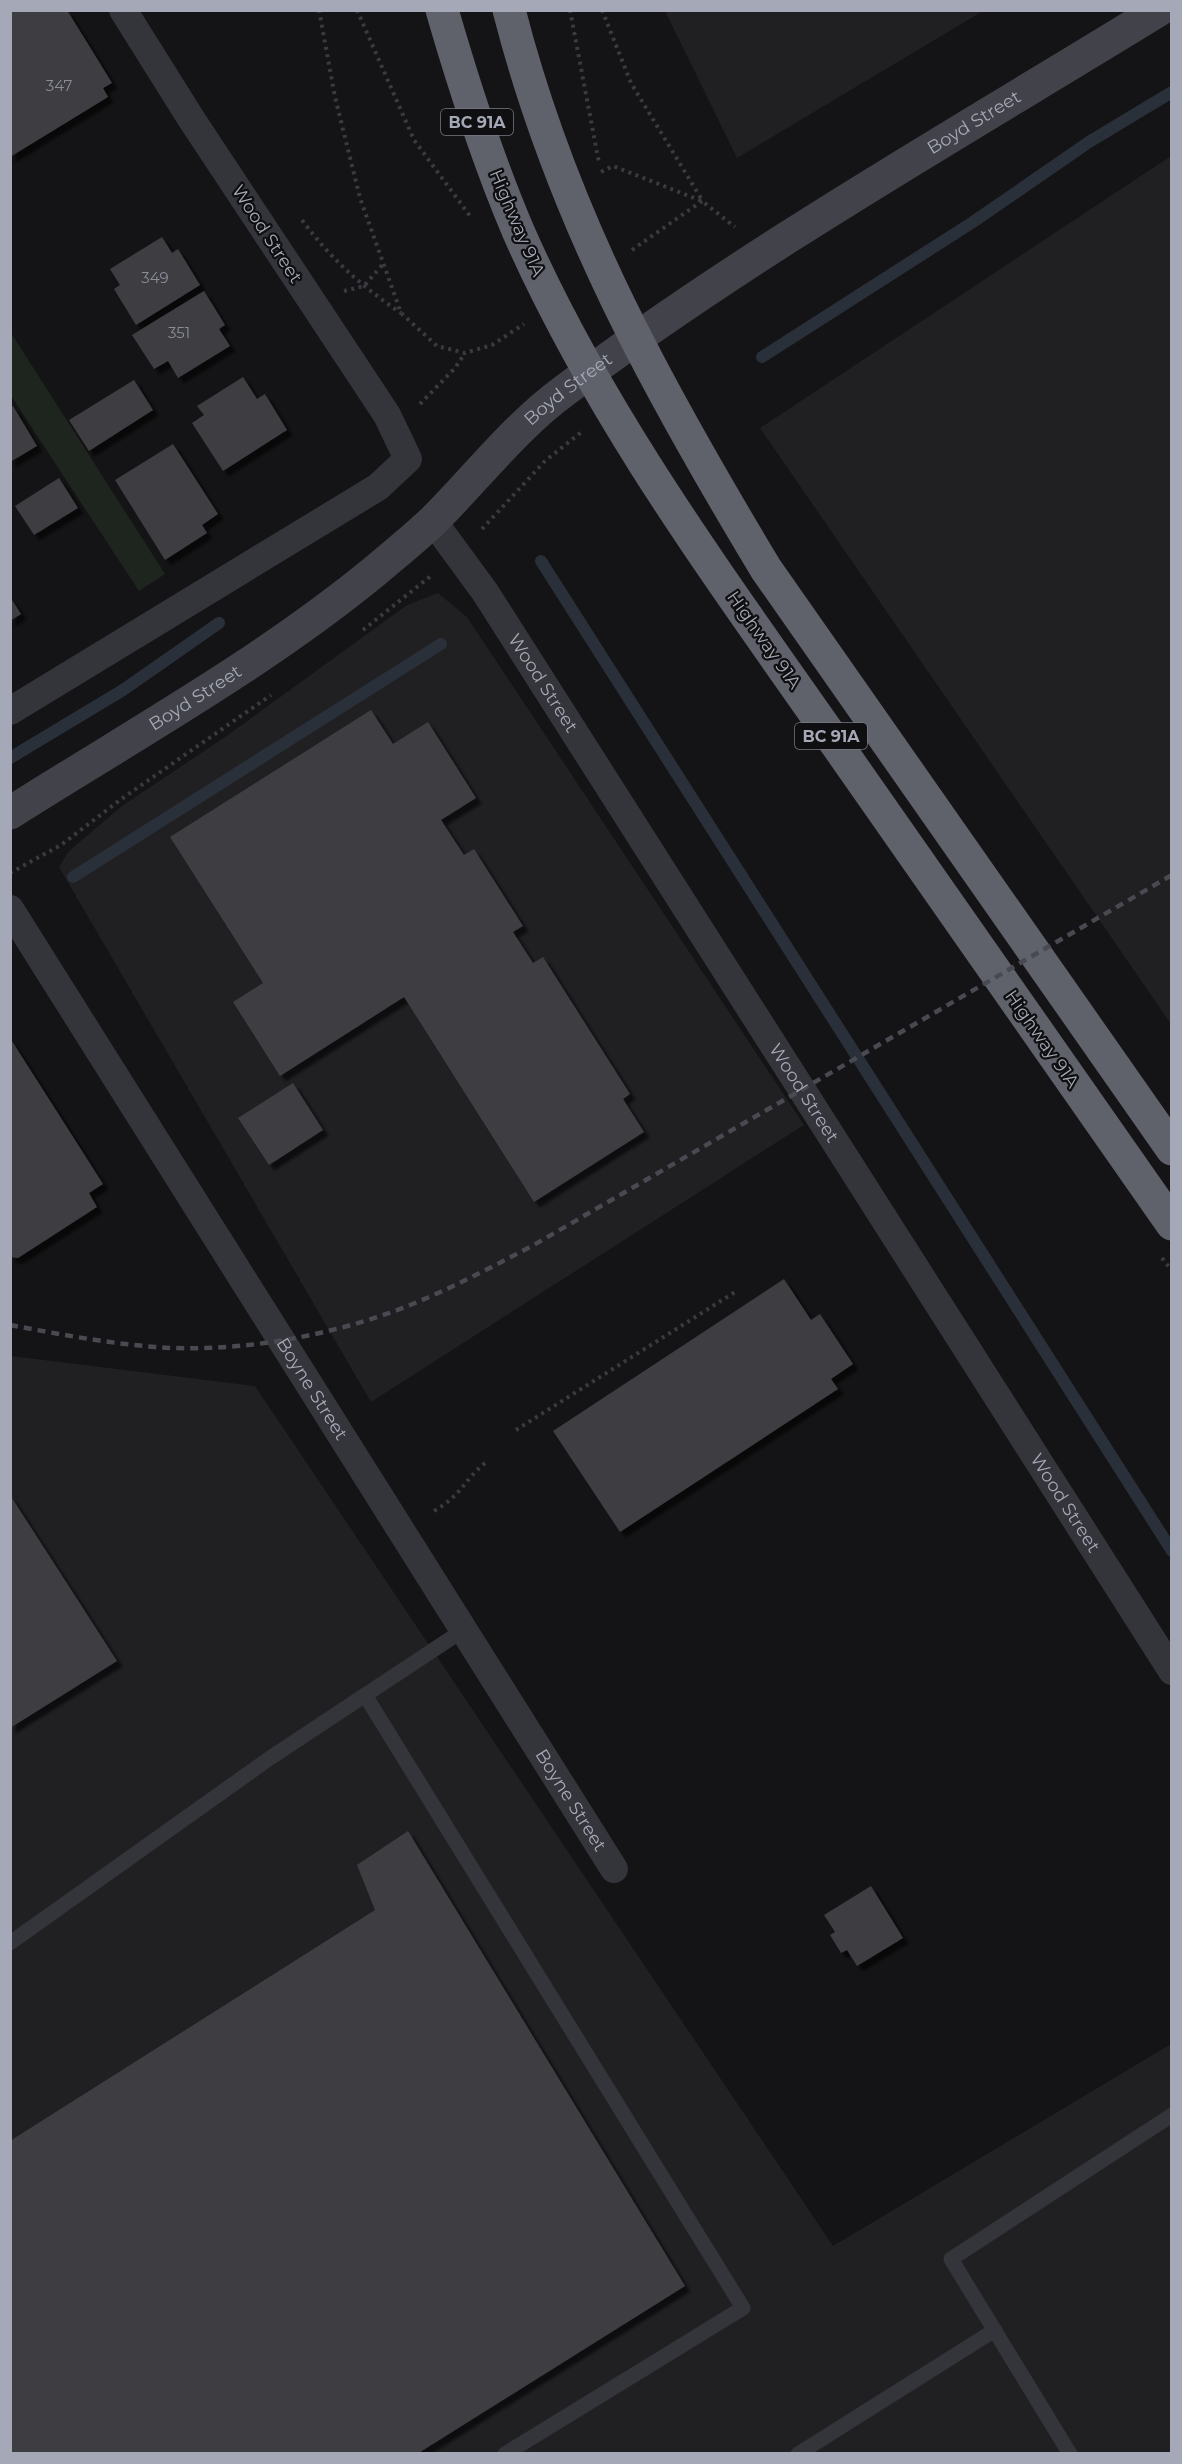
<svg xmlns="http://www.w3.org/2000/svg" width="1182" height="2464" font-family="Montserrat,sans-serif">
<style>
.built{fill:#201f22}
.green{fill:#1e251f}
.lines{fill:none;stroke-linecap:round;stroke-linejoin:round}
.stream{stroke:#2a3039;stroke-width:12}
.building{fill:#3e3d42;filter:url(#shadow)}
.path{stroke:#3a3b41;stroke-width:4;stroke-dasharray:3 4.5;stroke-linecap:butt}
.lane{stroke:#34353a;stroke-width:15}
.street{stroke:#34353a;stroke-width:28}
.secondary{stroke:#42434a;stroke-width:33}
.highway{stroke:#60626b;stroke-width:33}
.rail{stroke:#494a51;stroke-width:4.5;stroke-dasharray:8 6;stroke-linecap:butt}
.labels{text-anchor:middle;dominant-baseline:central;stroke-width:4.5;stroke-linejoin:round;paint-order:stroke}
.number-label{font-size:15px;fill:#8b8d99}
.shield{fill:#0f0e10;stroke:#787a84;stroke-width:1.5}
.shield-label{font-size:16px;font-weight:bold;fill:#a5a8b6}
.street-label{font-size:18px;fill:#a5a8b6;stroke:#0f0e10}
</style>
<defs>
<filter id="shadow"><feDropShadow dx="5.5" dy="5.5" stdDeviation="1.5" flood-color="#0009"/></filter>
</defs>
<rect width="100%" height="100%" fill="#141315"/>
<path class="built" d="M 665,11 L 983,11 L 737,158 Z
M 1171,156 L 1171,1024 L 760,428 Z
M 438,593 L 467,617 L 804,1125 L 371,1402 L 59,867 L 69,851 L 122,806 L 228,735 L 407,605 Z
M 11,1356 L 255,1386 L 833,2246 L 1171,2044 L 1171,2453 L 11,2454 Z"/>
<path class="green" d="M 11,333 L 165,574 L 139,591 L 11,396 Z"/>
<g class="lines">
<path class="stream" d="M 762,357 L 973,222 L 1089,142 L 1172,92
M 541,561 L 1172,1551
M 10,758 L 123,690 L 219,623
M 73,877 L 441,644"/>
</g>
<path class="building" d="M 10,10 L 67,10 L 112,83 L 103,88 L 108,97 L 10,157 Z
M 162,237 L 172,253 L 178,249 L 200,285 L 136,325 L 114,289 L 120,285 L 110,269 Z
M 204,291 L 225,325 L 219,329 L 230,346 L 178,378 L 168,361 L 154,369 L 132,335 Z
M 243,377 L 257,399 L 265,394 L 287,430 L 223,471 L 192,423 L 204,415 L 197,406 Z
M 134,380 L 153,410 L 89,451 L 69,420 Z
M 13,406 L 37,446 L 10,462 L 10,408 Z
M 173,444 L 218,514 L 202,525 L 207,533 L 165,560 L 115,480 Z
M 59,478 L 78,508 L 34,535 L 15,506 Z
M 10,597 L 21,614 L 10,621 Z
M 371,710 L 393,744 L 428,722 L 476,798 L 441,820 L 464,855 L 474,849 L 523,926 L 513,932 L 533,963 L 543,957 L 630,1094 L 623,1099 L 644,1132 L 534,1202 L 404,997 L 280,1076 L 233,1002 L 263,983 L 170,837 Z
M 10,1038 L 103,1184 L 89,1193 L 97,1207 L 18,1258 L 10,1257 Z
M 293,1083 L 323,1130 L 269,1165 L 238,1118 Z
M 784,1279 L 811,1320 L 820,1314 L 853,1364 L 831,1379 L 838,1389 L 620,1532 L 553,1431 Z
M 10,1495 L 117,1661 L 10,1728 Z
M 408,1831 L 685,2286 L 417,2454 L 10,2454 L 10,2141 L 375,1910 L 357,1865 Z
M 871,1886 L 903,1938 L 857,1966 L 847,1950 L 841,1953 L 830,1935 L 835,1932 L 824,1915 Z"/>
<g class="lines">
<path class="path" d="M 319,10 L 335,97 L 360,198 L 401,313 L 437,346 L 465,353 L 492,345 L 524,324
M 357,10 L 414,140 L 470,216
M 570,10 L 599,163
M 602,10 L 631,83 L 702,200
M 601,172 L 613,166 L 702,201 L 735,227
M 302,220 C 331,259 361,286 401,313
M 632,250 L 702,201
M 344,291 L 364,286 L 383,264
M 420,404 L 455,368 L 465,353
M 482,529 L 545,461 L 584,430
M 363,630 L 432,575
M 10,873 L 61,845 L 120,800 L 271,695
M 1162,1258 L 1172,1271
M 516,1430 L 735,1292
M 434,1511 C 462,1495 463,1481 485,1463"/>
<path class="lane" d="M 365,1695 L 743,2308 L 505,2454
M 10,1943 L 270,1758 L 465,1629
M 798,2454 L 995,2330
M 1070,2454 L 951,2259 L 1172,2115"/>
<g class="street">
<path id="s1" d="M 433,521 L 485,592 L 1172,1671"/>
<path d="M 10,711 L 378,487 L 408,459 L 387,415 L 190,117 L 123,10"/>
<path id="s2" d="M 10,909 L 614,1869"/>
</g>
<path class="secondary" id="s3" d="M 10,813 C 133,735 263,663 375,571 C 395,554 415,538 434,520 C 477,477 515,427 564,391 C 752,250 959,133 1159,10"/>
<path class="highway" d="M 442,10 C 464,86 488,161 519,233 C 602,421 727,587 844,755 C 953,911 1062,1067 1172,1224
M 509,10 C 562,217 657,388 766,569 L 1172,1149"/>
<path class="rail" d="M 10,1325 C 58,1334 106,1343 155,1347 C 232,1353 319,1338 392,1312 C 441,1294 486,1270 532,1246 L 1172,875"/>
</g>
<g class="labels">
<g class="number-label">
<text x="59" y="85">347</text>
<text x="155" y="277">349</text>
<text x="179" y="332">351</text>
</g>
<g class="shield">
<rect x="441" y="109" width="72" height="26" rx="4.5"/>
<rect x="795" y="723" width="72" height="26" rx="4.5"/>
</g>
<g class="shield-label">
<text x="477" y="122">BC 91A</text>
<text x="831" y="736">BC 91A</text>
</g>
<g class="street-label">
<text stroke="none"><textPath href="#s3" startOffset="1190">Boyd Street</textPath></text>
<text transform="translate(517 223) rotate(67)">Highway 91A</text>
<text transform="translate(267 234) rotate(57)">Wood Street</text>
<text stroke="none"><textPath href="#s3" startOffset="704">Boyd Street</textPath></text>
<text transform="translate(764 640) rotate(55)">Highway 91A</text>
<text stroke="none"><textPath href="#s1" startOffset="196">Wood Street</textPath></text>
<text stroke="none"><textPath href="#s3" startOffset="218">Boyd Street</textPath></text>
<text transform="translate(1042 1039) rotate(55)">Highway 91A</text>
<text stroke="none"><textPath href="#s1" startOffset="682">Wood Street</textPath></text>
<text stroke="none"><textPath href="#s2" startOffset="567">Boyne Street</textPath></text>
<text stroke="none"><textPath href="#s1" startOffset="1168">Wood Street</textPath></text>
<text stroke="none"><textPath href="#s2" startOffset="1053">Boyne Street</textPath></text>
</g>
</g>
<rect width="1182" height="2464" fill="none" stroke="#a5a8b6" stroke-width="24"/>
</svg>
